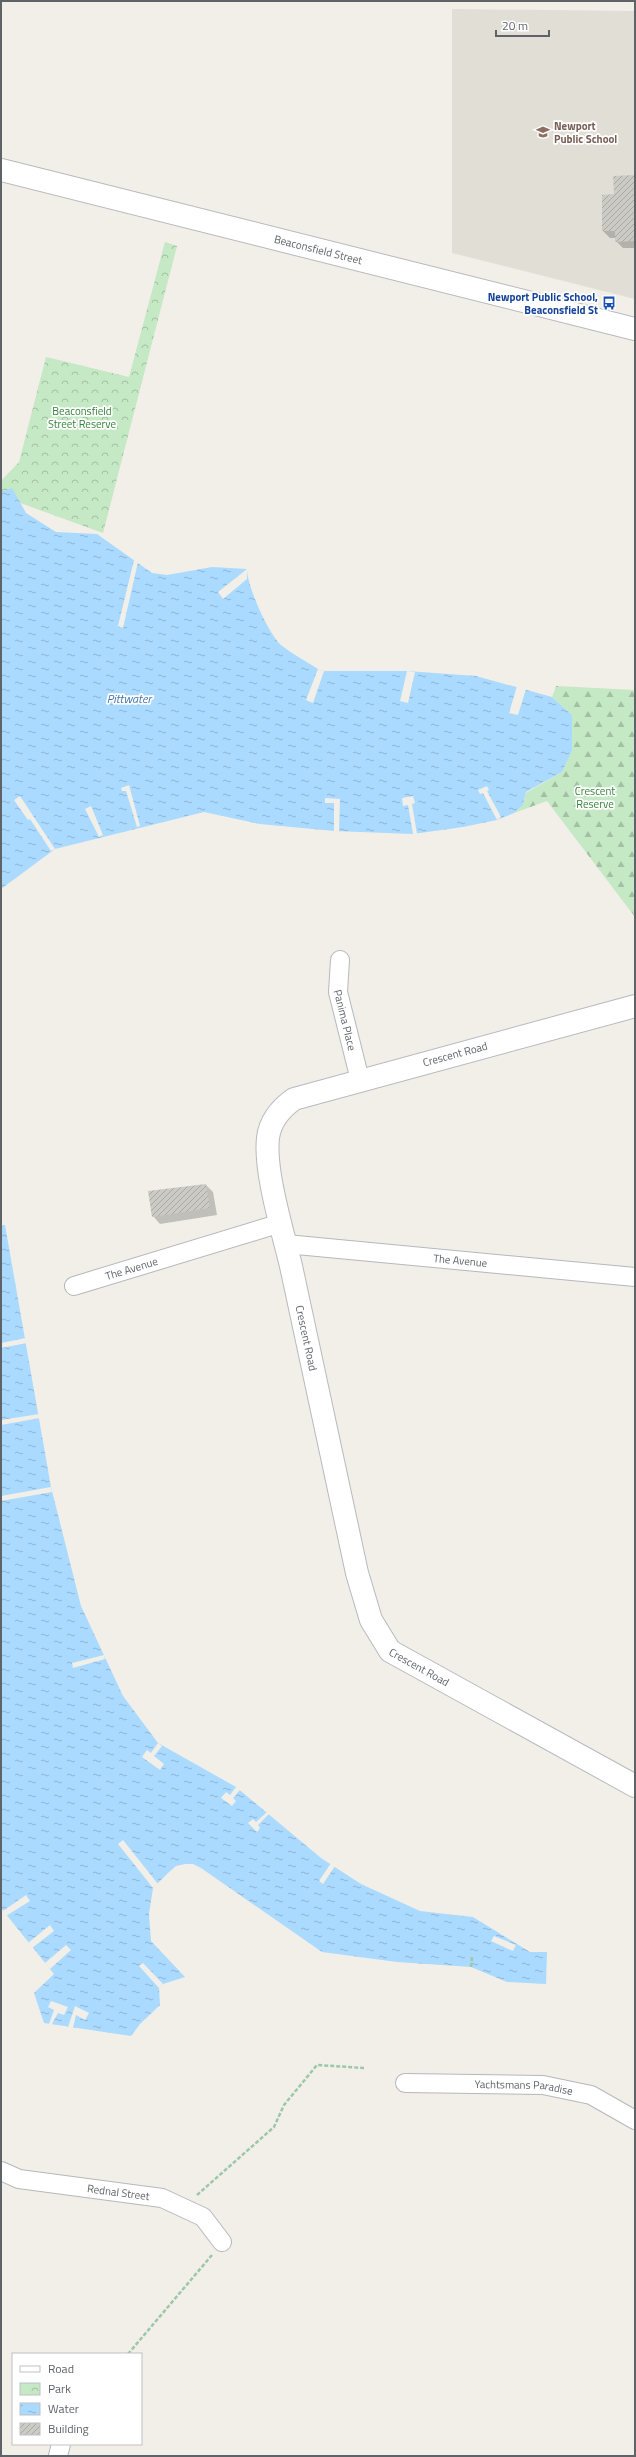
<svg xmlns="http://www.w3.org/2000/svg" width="636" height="2457" font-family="'Titillium Web',sans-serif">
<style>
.education{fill:#e1ded6}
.forest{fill:url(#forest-firs)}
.park{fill:url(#park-crowns)}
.water{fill:url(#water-ripples)}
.pier{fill:#f1efe8}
.shadow{fill:#0003}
.building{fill:url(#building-hatch)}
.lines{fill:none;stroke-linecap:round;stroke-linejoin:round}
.street-casing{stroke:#b5b8bc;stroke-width:20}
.secondary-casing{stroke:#b6babf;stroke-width:24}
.path{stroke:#9cc7a9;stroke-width:2.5;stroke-dasharray:4 2;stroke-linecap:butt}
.street{stroke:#fff;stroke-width:18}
.secondary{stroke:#fff;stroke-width:22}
.labels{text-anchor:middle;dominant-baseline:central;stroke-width:3.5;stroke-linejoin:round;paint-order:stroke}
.education-label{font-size:11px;font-weight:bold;fill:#785e54;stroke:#fff;text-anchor:start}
.street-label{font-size:11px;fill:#5f6368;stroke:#fff}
.transit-label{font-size:11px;font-weight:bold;fill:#164399;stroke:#fff;text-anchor:end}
.park-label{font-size:11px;fill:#348238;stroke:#fff}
.water-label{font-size:12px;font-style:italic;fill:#4174aa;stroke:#fff}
</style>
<defs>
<pattern id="forest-firs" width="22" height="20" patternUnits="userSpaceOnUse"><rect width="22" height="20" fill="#c5e8c5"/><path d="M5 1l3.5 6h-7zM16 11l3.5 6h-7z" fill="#a3c0a4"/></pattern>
<pattern id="park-crowns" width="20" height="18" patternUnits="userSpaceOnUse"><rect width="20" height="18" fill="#c5e8c5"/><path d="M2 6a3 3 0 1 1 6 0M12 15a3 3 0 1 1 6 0" fill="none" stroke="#a3c0a4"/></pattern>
<pattern id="water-ripples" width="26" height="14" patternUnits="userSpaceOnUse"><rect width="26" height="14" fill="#aadaff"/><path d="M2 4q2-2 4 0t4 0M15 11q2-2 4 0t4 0" fill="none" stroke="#8eb4d2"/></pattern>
<pattern id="building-hatch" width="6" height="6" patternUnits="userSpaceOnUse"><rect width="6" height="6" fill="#cccac5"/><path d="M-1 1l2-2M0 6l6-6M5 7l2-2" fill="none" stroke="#a9a8a4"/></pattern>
</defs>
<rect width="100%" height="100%" fill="#f1efe8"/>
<path class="education" d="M 452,9 L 635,11 L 635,299 L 452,253 Z"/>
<path class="forest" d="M 556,686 L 635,690 L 635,917 L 547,801 L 514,813 L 523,805 L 526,793 L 562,772 L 572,715 L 552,697 Z"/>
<path class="park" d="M 165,242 L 177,246 L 103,533 L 1,496 L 1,481 L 19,462 L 46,357 L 129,377 Z"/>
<path class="water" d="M 12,488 L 26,513 L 56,532 L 97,534 L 152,573 L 167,575 L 212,567 L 247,569 C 247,586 268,633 281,645 C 292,654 306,661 318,669 L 324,671 L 407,671 L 476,676 L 552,697 L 572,715 L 572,750 L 562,772 L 526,792 L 523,805 L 514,813 L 497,820 L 463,827 L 413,834 L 334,831 L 260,824 L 204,812 L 55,849 L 1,889 L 1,492 Z
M 1,1225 L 5,1225 L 51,1487 L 81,1606 L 123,1696 L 158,1743 L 236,1787 L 321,1858 L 361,1884 L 420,1911 L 473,1917 L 530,1952 L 547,1952 L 546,1984 L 507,1982 L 471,1967 L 397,1962 L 322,1952 L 201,1868 L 193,1864 L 185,1864 L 176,1866 L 168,1873 L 153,1888 L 149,1914 L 151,1941 L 185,1977 L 163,1984 L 159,1988 L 160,2005 L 140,2024 L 131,2036 L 44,2023 L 34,1993 L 54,1974 L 1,1908 Z"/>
<path class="pier" d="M 134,560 L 138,562 L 123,628 L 118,626 Z
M 247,569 L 247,579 L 223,599 L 218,592 Z
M 318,669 L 324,671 L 313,703 L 306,700 Z
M 407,671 L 415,672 L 408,703 L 400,701 Z
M 517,686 L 526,689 L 518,715 L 509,713 Z
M 129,785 L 140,826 L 137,827 L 126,791 L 122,791 L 121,788 Z
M 487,786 L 489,790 L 487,791 L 501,817 L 497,820 L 483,793 L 480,794 L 478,790 Z
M 20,796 L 55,849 L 51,851 L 30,819 L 28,820 L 14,800 Z
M 413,796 L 415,803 L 412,804 L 417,834 L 413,834 L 408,805 L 403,806 L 402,798 Z
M 325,798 L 340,799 L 339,831 L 334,831 L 334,803 L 325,803 Z
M 91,806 L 103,835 L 99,837 L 85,809 Z
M 26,1338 L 27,1343 L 1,1348 L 1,1343 Z
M 39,1414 L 40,1418 L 1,1425 L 1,1420 Z
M 51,1487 L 52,1492 L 1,1501 L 1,1496 Z
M 104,1655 L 105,1659 L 73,1668 L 72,1663 Z
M 158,1743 L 162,1746 L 154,1756 L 164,1764 L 160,1770 L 142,1757 L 147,1750 L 151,1753 Z
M 236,1787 L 240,1790 L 233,1798 L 236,1801 L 232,1806 L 221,1798 L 226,1792 L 230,1795 Z
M 267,1812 L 269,1814 L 258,1825 L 260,1828 L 257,1832 L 248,1823 L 253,1819 L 256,1822 Z
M 123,1840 L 158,1884 L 153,1888 L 118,1844 Z
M 331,1863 L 335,1866 L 323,1884 L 319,1881 Z
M 26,1895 L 30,1901 L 6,1916 L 3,1911 Z
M 50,1925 L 54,1931 L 32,1948 L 28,1943 Z
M 494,1936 L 516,1945 L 513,1951 L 491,1941 Z
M 66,1945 L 71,1950 L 50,1969 L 45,1963 Z
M 143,1963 L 163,1984 L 159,1988 L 139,1966 Z
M 51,2001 L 68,2007 L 64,2015 L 58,2013 L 52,2024 L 49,2024 L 54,2010 L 48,2007 Z
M 75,2006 L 89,2013 L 85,2020 L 76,2015 L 73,2028 L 68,2027 Z"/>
<path class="shadow" d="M 635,176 L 635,248 L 623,248 L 616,241 L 616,238 L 610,238 L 603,231 L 615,195 Z
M 206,1185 L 213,1192 L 217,1215 L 160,1224 L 153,1216 Z"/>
<path class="building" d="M 635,175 L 635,241 L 615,242 L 615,231 L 602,231 L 602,195 L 614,194 L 613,176 Z
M 206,1184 L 210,1208 L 152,1217 L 148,1191 Z"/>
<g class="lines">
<g class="street-casing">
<g id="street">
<path id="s1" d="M 340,960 L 338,992 L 360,1080"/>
<path id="s2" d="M 286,1244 L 635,1277"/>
<path id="s3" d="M 74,1286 L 281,1223"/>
<path id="s4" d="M 405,2083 L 543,2085 L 591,2095 L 635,2120"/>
<path id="s5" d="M 1,2171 L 19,2179 L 162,2198 L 203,2217 L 222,2242"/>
<path d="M 58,2456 L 61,2444"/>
</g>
</g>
<g class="secondary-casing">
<g id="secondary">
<path id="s6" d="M 1,170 L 635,329"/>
<path id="s7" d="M 635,1006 L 294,1099 C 280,1109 270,1121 268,1138 C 264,1171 283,1232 291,1266 C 313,1368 335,1471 357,1573 L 371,1620 L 390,1651 L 635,1786"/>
</g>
</g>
<path class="path" d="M 471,1967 L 472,1957
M 197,2195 L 274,2127 L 284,2105 L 317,2065 L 364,2068
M 128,2354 L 212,2255"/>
<use href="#street" class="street"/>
<use href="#secondary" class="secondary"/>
</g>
<defs>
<g id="school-bare" transform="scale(1.08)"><path d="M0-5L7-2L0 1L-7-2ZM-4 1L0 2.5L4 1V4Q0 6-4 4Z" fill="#8d6e63" stroke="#fff" stroke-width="2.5" paint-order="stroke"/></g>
<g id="bus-bare" transform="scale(1.08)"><path d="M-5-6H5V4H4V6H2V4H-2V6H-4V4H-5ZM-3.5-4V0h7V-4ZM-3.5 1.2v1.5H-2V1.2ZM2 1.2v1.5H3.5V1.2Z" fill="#1a4fb4" stroke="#fff" stroke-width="2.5" paint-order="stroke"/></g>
</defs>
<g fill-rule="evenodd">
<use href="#school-bare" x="543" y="132"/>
<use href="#bus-bare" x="609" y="303"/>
</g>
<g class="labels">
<g class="education-label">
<text x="554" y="126">Newport<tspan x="554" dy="13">Public School</tspan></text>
</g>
<g class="street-label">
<text stroke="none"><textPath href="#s6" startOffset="327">Beaconsfield Street</textPath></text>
<text stroke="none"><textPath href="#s1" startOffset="61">Panima Place</textPath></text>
<text transform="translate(455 1054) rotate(-15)">Crescent Road</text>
<text stroke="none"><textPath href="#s2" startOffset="175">The Avenue</textPath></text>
<text stroke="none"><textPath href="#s3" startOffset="60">The Avenue</textPath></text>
<text stroke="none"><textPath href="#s7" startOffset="606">Crescent Road</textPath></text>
<text stroke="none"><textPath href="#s7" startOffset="965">Crescent Road</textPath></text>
<text stroke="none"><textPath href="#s4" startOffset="119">Yachtsmans Paradise</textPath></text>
<text stroke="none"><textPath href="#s5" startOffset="120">Rednal Street</textPath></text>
</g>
<g class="transit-label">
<text x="598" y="297">Newport Public School,<tspan x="598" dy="13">Beaconsfield St</tspan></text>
</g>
<g class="park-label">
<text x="82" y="411">Beaconsfield<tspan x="82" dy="13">Street Reserve</tspan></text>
<text x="595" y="791">Crescent<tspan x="595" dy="13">Reserve</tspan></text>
</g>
<g class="water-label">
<text x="129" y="698">Pittwater</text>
</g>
</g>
<rect width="636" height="2457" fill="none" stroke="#5f6368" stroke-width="4"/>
<rect x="12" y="2353" width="130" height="92" fill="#ffffff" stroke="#bfc1c3"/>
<rect x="20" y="2366" width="20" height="6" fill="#ffffff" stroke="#bfc1c3"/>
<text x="48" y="2373" font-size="12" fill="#5f6368">Road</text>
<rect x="20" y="2383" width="20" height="12" fill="url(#park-crowns)" stroke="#bfc1c3"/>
<text x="48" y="2393" font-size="12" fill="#5f6368">Park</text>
<rect x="20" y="2403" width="20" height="12" fill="url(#water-ripples)" stroke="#bfc1c3"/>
<text x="48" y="2413" font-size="12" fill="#5f6368">Water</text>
<rect x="20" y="2423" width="20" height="12" fill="url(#building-hatch)" stroke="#bfc1c3"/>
<text x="48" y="2433" font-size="12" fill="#5f6368">Building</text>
<path d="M496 30v6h53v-6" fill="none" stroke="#5f6368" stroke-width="2"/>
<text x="502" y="30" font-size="12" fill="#5f6368" stroke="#ffffff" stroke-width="3" paint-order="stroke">20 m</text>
</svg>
